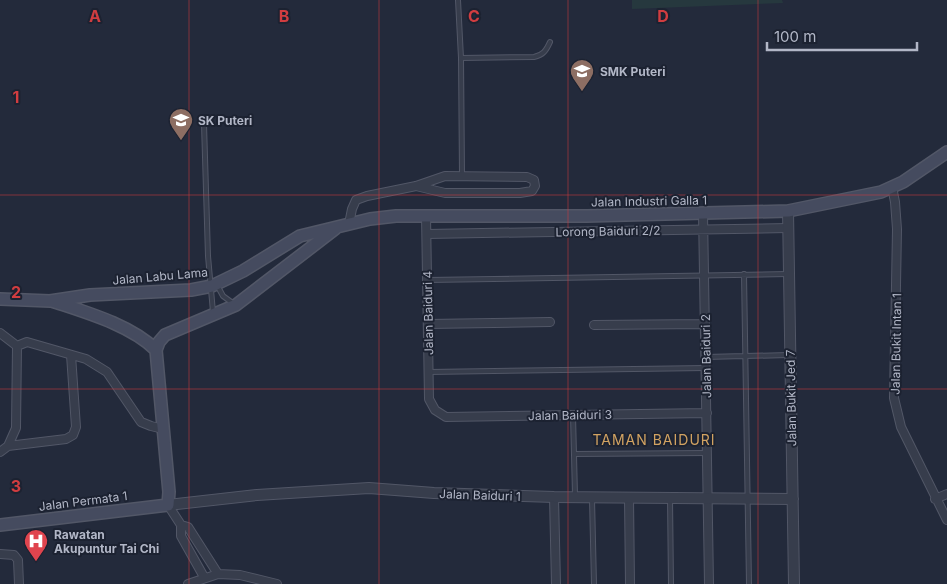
<svg xmlns="http://www.w3.org/2000/svg" width="947" height="584" font-family="Inter,sans-serif">
<style>
.green{fill:#26383e}
.lines{fill:none;stroke-linecap:round;stroke-linejoin:round}
.service-casing{stroke:#525767;stroke-width:6}
.minor-casing{stroke:#525767;stroke-width:10}
.tertiary-casing{stroke:#525767;stroke-width:12}
.secondary-casing{stroke:#525767;stroke-width:14}
.service{stroke:#373d4c;stroke-width:4}
.minor{stroke:#373d4c;stroke-width:8}
.tertiary{stroke:#373d4c;stroke-width:10}
.secondary{stroke:#454b5f;stroke-width:11}
.grid{fill:none;stroke:#d13d40;stroke-width:1;stroke-opacity:0.55}
.labels{text-anchor:middle;dominant-baseline:central;stroke-width:4;stroke-linejoin:round;paint-order:stroke}
.poi-label{font-size:12px;font-weight:bold;fill:#b2b7c7;stroke:#1c2231;text-anchor:start}
.street-label{font-size:12px;fill:#b2b7c7;stroke:#1c2231}
.neighbourhood-label{font-size:14px;letter-spacing:1px;fill:#d2a362;stroke:#1c2231}
.grid-label{font-size:16px;text-anchor:middle;font-weight:bold;fill:#d13d40;stroke:#1c2231;stroke-width:4;stroke-linejoin:round;paint-order:stroke}
</style>
<rect width="100%" height="100%" fill="#232a3b"/>
<path class="green" d="M 632,0 L 782,0 L 783,3 L 632,9 Z"/>
<g class="lines">
<g class="service-casing">
<path id="service" d="M 458,0 L 461,58 L 462,176
M 461,58 L 534,57 C 543,55 546,51 550,42
M 204,124 L 208,256 L 213,312
M 744,274 L 749,584
M 428,280 L 788,274
M 217,285 L 223,296 L 234,304
M 706,357 L 788,355
M 429,372 L 706,368
M 573,415 L 575,495
M 574,454 L 707,453
M 592,499 L 594,584
M 670,499 L 671,584"/>
</g>
<g class="minor-casing">
<path id="minor" d="M 892,187 L 895,202 L 897,229 L 894,398 L 901,427 L 947,520
M 703,213 L 709,584
M 426,215 L 429,399 L 435,410 L 446,417 L 707,413
M 349,224 L 352,209 L 356,200 L 367,196 L 416,186 L 445,176 L 527,177 L 534,180 L 535,186 L 532,191 L 520,193 L 445,193 L 416,186
M 427,234 L 788,228
M 428,324 L 550,322
M 594,325 L 705,324
M 0,333 L 17,346
M 8,446 L 16,428 L 17,346 L 27,342 L 86,359 L 107,372 L 141,422 L 151,426 L 163,429
M 0,452 L 8,446 L 66,439 L 73,435 L 76,427 L 71,355
M 554,497 L 556,584
M 629,498 L 630,584
M 935,499 L 947,494
M 168,505 L 181,525 L 181,536 L 204,577
M 181,525 L 188,527 L 218,574
M 0,554 L 14,555 L 18,560 L 19,584
M 188,584 L 218,574 L 240,575 L 277,584"/>
</g>
<g class="tertiary-casing">
<path id="tertiary" d="M 788,211 L 794,584
M 168,505 L 257,495 L 369,488 L 434,493 L 554,497 L 793,499"/>
</g>
<g class="secondary-casing">
<path id="secondary" d="M 0,299 L 50,301 L 90,295 L 191,290 L 212,286 L 243,271 L 300,236 L 370,219 L 396,216 L 587,216 L 788,211 L 881,192 L 903,182 L 947,152
M 52,301 C 85,312 131,325 156,350
M 0,525 L 168,505 L 169,492 L 156,350 L 159,342 L 165,335 L 236,305 L 335,229"/>
</g>
<use href="#service" class="service"/>
<use href="#minor" class="minor"/>
<use href="#tertiary" class="tertiary"/>
<use href="#secondary" class="secondary"/>
</g>
<path class="grid" d="M 189,0 L 189,584M 379,0 L 379,584M 568,0 L 568,584M 758,0 L 758,584M 0,195 L 947,195M 0,389 L 947,389"/>
<defs>
<g id="school-pin" transform="scale(1.25)"><path d="M0 17L-7.5 6A9.5 9.5 0 1 1 7.5 6Z" fill="#8d6e63" stroke="#1c2231"/><path d="M0-5L7-2L0 1L-7-2ZM-4 1L0 2.5L4 1V4Q0 6-4 4Z" fill="#fff"/></g>
<g id="hospital-pin" transform="scale(1.25)"><path d="M0 17L-7.5 6A9.5 9.5 0 1 1 7.5 6Z" fill="#e0444e" stroke="#1c2231"/><path d="M-5-5h3v3.5h4V-5h3V5h-3V1.5h-4V5h-3Z" fill="#fff"/></g>
</defs>
<g fill-rule="evenodd">
<use href="#school-pin" x="582" y="71"/>
<use href="#school-pin" x="181" y="120"/>
<use href="#hospital-pin" x="36" y="541"/>
</g>
<g class="labels">
<g class="poi-label">
<text x="600" y="71">SMK Puteri</text>
<text x="198" y="120">SK Puteri</text>
<text x="54" y="534">Rawatan<tspan x="54" dy="14">Akupuntur Tai Chi</tspan></text>
</g>
<g class="street-label">
<text transform="translate(649 201) rotate(-1)">Jalan Industri Galla 1</text>
<text transform="translate(608 231) rotate(-1)">Lorong Baiduri 2/2</text>
<text transform="translate(160 276) rotate(-5)">Jalan Labu Lama</text>
<text transform="translate(428 313) rotate(-91)">Jalan Baiduri 4</text>
<text transform="translate(896 344) rotate(-89)">Jalan Bukit Intan 1</text>
<text transform="translate(706 356) rotate(-91)">Jalan Baiduri 2</text>
<text transform="translate(791 398) rotate(-91)">Jalan Bukit Jed 7</text>
<text transform="translate(570 415) rotate(-1)">Jalan Baiduri 3</text>
<text transform="translate(480 495) rotate(2)">Jalan Baiduri 1</text>
<text transform="translate(83 501) rotate(-7)">Jalan Permata 1</text>
</g>
<g class="neighbourhood-label">
<text x="654" y="439">TAMAN BAIDURI</text>
</g>
</g>
<g class="grid-label">
<text x="95" y="22">A</text>
<text x="284" y="22">B</text>
<text x="474" y="22">C</text>
<text x="663" y="22">D</text>
<text x="16" y="103">1</text>
<text x="16" y="298">2</text>
<text x="16" y="492">3</text>
</g>
<path d="M767 42v8h150v-8" fill="none" stroke="#b2b7c7" stroke-width="2.5"/>
<text x="774" y="42" font-size="15" fill="#b2b7c7" stroke="#1c2231" stroke-width="4" paint-order="stroke">100 m</text>
</svg>
